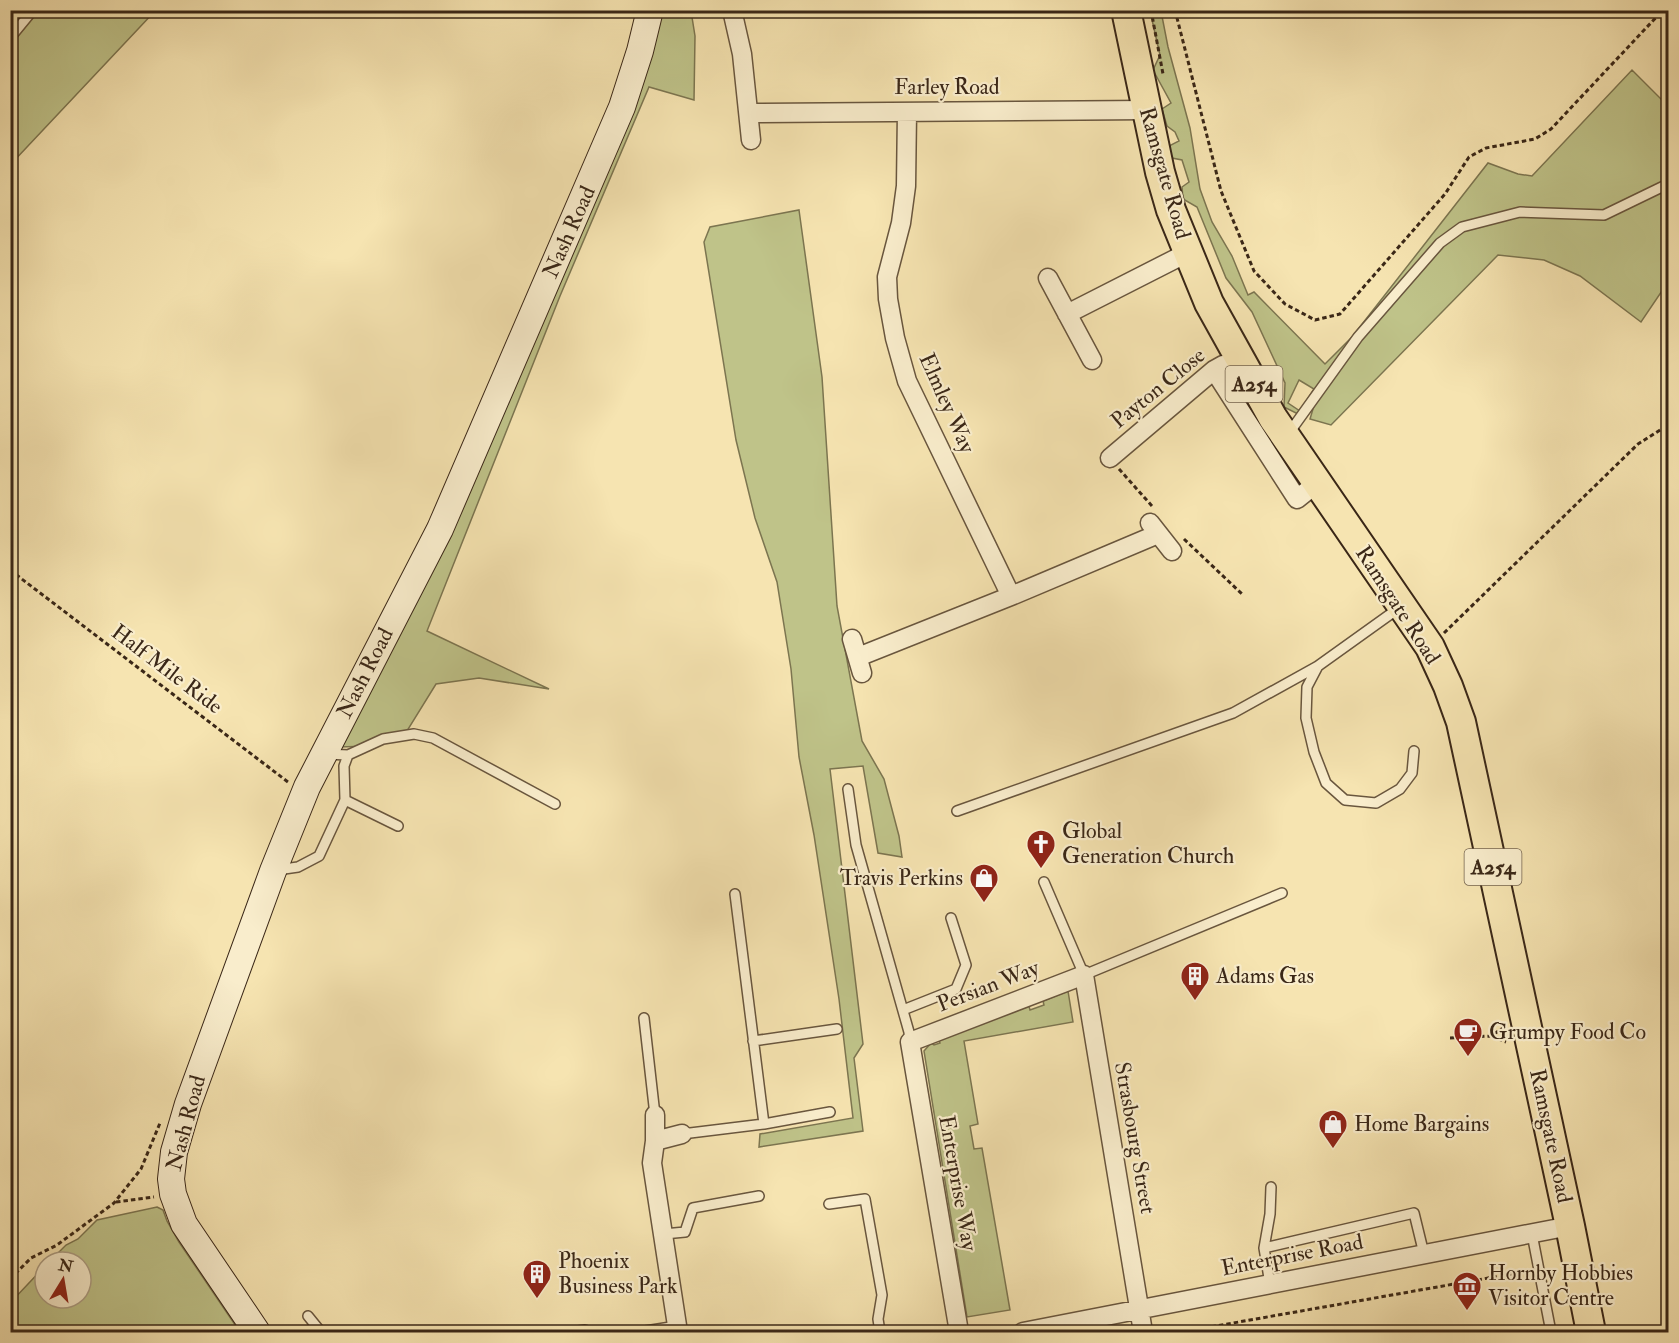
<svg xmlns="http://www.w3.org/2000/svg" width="1679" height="1343" font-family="'IM FELL Double Pica',serif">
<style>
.green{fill:#bfc389;stroke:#7c7550;stroke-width:1.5;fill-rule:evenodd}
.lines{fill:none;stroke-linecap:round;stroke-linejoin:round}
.lane-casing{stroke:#69563e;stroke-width:12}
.street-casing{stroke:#69563e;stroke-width:21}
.secondary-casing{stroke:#3a2717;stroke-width:28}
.primary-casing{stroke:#3a2717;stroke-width:32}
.path{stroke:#3a2717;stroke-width:3;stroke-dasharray:4.5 3;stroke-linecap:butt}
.lane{stroke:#f9edcc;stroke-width:9}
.street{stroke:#f9edcc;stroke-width:18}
.secondary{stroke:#f9edcc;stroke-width:26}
.primary{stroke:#f6e4b1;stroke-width:28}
.labels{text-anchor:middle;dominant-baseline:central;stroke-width:4.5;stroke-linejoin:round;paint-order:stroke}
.shield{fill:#f9edcc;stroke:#73624d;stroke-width:1.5}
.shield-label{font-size:21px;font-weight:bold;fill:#3a2717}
.street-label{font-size:22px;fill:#3a2717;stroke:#f9edcc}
.poi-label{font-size:22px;fill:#3a2717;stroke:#f9edcc;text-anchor:start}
</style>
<rect width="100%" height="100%" fill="#f6e4b1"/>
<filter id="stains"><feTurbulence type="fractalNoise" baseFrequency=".00333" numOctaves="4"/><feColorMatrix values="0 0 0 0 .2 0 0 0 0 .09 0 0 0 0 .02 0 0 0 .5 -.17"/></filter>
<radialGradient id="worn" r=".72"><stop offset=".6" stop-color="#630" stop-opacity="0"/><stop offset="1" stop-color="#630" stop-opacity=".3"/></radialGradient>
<path class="green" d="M 10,11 L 155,11 L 11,164 L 10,164 Z
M 657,11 L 691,11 L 695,36 L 694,100 L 649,87 L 560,296 L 427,631 L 549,689 L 479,678 L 436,684 L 407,731 L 374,746 L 338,747 Z
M 1150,11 L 1161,11 L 1168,47 L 1190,128 L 1200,189 L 1212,222 L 1232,256 L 1248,295 L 1254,292 L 1325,364 L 1352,337 L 1488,163 L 1518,174 L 1532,176 L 1632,70 L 1668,106 L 1668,282 L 1641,322 L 1580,276 L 1544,260 L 1498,255 L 1331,425 L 1310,419 L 1318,392 L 1304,417 L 1284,407 L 1285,383 L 1252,312 L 1226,278 L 1197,207 L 1183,199 L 1182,187 L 1189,182 L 1182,160 L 1172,158 L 1167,147 L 1179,141 L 1175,132 L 1167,126 L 1162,109 L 1171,103 L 1153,70 L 1160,55 ZM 1299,380 L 1314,389 L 1300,411 L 1288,403 Z
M 799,210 L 822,377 L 837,606 L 862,741 L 884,779 L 899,836 L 902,857 L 878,853 L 863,766 L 830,769 L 863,1044 L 854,1058 L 863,1131 L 759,1147 L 760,1134 L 853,1118 L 839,999 L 814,835 L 799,757 L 791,669 L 777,582 L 755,518 L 736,440 L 704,242 L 710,227 Z
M 1068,991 L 1073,1022 L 964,1041 L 978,1124 L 970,1126 L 974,1149 L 982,1148 L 1010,1310 L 967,1317 L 924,1051 L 931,1043 L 934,1045 L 940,1043 L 939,1040 L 1029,1006 L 1030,1010 L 1044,1005 L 1043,1001 Z
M 157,1207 L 163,1210 L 167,1221 L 179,1242 L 240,1332 L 11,1332 L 11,1302 L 45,1266 L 45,1298 L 81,1298 L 81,1262 L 49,1262 L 66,1245 L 78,1239 L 97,1220 Z"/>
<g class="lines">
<g class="lane-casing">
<path id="lane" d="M 10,38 L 33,10
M 1289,433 L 1358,337 L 1440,243 L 1462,227 L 1520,212 L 1604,215 L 1668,184
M 1399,608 L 1318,666 L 1307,687 L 1306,718 L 1314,752 L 1326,783 L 1345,800 L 1376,803 L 1400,789 L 1412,773 L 1414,751
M 326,754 L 348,755 L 383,739 L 414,734 L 433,738 L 555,804
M 348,755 L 344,766 L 345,800 L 398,826
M 848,789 L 856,845 L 909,1032 L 910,1042
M 957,811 L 1233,713 L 1318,666
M 277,870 L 298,867 L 319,856 L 345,800
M 1044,882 L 1084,975 L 1282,893
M 903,1010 L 956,989 L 966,965 L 951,918
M 644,1018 L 655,1115
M 753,1041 L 837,1029
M 764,1124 L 830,1112
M 682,1134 L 764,1124 L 735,894
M 829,1204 L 865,1199 L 882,1295 L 878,1319 L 880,1332
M 664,1234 L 685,1232 L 693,1208 L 759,1196
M 1532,1234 L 1551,1332
M 1264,1248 L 1414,1213 L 1424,1254
M 1270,1284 L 1264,1248 L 1270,1214 L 1271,1187
M 308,1316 L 321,1332
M 571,1332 L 585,1330 L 590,1332
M 639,1332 L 677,1326"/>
</g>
<g class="street-casing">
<path id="street" d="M 732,10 L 742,54 L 751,140
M 907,112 L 906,186 L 901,223 L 887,277 L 888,299 L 895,338 L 907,381 L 1011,596
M 749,113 L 1147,110
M 1048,278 L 1092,360
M 1067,314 L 1187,253
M 1214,370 L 1297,499 L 1317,483
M 1110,458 L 1214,370 L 1223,365
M 1150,523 L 1172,551
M 852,639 L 862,673
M 858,657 L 1011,596 L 1158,534
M 655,1115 L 655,1141 L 682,1134
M 655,1141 L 652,1163 L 678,1332
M 959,1332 L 910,1042 L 1084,975 L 1143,1332
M 1023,1332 L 1570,1226"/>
</g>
<g class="secondary-casing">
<path id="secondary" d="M 257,1332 L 184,1224 L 173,1194 L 171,1179 L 174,1152 L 188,1104 L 273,871 L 307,787 L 440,529 L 622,107 L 640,51 L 650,10"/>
</g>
<g class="primary-casing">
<path id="primary" d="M 1126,10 L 1160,172 L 1171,210 L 1209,303 L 1273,418 L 1430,647 L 1448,686 L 1461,722 L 1570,1226 L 1591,1332"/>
</g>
<path class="path" d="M 1151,10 L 1163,74
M 1175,10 L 1221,191 L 1254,271 L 1285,304 L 1315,320 L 1340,314 L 1445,194 L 1469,157 L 1486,148 L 1535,139 L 1551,129 L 1663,10
M 1119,469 L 1152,506
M 1184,539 L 1242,594
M 10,570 L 288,782
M 1444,633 L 1638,444 L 1668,425
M 1491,1036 L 1506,1042
M 1450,1038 L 1491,1036 L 1503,1028
M 116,1202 L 154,1197
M 10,1279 L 31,1258 L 57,1245 L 114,1203 L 141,1169 L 160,1123
M 1182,1332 L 1528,1271"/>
<use href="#lane" class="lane"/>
<use href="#street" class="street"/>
<use href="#secondary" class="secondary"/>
<use href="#primary" class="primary"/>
</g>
<defs>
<g id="church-pin" transform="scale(1.5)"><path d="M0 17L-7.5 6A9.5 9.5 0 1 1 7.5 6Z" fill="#8f2418" stroke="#f9edcc"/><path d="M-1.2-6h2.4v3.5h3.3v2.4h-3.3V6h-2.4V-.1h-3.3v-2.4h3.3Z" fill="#fff"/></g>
<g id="shop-pin" transform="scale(1.5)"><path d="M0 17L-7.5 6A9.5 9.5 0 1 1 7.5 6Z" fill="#8f2418" stroke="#f9edcc"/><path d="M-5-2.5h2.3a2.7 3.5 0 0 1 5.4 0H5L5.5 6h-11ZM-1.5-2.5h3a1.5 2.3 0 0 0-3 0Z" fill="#fff"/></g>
<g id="building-pin" transform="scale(1.5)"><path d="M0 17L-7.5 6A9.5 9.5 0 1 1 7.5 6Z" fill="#8f2418" stroke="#f9edcc"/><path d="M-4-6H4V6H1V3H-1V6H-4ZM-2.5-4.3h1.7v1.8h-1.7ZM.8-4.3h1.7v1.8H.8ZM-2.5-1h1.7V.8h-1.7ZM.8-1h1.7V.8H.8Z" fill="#fff"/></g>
<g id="cafe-pin" transform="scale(1.5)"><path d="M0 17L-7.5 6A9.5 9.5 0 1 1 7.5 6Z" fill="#8f2418" stroke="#f9edcc"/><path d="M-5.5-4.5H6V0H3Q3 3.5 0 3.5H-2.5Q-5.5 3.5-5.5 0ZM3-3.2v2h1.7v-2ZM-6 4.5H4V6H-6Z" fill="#fff"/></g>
<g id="museum-pin" transform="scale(1.5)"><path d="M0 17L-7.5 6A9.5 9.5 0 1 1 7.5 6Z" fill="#8f2418" stroke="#f9edcc"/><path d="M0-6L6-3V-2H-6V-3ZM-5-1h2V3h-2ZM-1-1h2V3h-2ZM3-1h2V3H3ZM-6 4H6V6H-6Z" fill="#fff"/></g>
</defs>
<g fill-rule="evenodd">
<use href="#church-pin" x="1041" y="844"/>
<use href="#shop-pin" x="984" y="878"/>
<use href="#building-pin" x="1195" y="976"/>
<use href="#cafe-pin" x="1468" y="1032"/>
<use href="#shop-pin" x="1333" y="1124"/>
<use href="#building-pin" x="537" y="1274"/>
<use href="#museum-pin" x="1467" y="1286"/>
</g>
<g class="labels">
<g class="shield">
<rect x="1225.5" y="366" width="57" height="36" rx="4.5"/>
<rect x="1464.5" y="849" width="57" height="36" rx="4.5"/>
</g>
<g class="shield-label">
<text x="1254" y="384">A254</text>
<text x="1493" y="867">A254</text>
</g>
<g class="street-label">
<text x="947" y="87">Farley Road</text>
<text transform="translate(1165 173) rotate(74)">Ramsgate Road</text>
<text transform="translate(569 232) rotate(-66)">Nash Road</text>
<text transform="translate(1158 388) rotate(-39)">Payton Close</text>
<text transform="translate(947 403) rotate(66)">Elmley Way</text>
<text transform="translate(1398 605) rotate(57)">Ramsgate Road</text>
<text transform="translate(167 669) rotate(37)">Half Mile Ride</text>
<text transform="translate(365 673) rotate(-63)">Nash Road</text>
<text transform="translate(988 986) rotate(-21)">Persian Way</text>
<text transform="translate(186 1123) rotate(-75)">Nash Road</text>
<text transform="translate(1551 1136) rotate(78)">Ramsgate Road</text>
<text transform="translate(1135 1138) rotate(80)">Strasbourg Street</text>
<text transform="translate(958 1183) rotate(80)">Enterprise Way</text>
<text transform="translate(1292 1255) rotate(-11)">Enterprise Road</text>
</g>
<g class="poi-label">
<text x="1062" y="831">Global<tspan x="1062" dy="25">Generation Church</tspan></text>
<text x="963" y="878" text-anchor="end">Travis Perkins</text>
<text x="1216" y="976">Adams Gas</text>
<text x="1489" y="1032">Grumpy Food Co</text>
<text x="1354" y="1124">Home Bargains</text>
<text x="558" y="1261">Phoenix<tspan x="558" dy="25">Business Park</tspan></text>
<text x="1488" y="1273">Hornby Hobbies<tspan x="1488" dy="25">Visitor Centre</tspan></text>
</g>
</g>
<rect width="1679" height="1343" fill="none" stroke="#f6e4b1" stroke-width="36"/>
<rect x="12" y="12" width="1655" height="1319" fill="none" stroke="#3a2717" stroke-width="3"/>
<rect x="18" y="18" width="1643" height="1307" fill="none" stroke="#3a2717" stroke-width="1.5"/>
<g transform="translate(63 1280) rotate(11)"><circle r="28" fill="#f9edcc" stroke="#ad9e84" stroke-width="1.5"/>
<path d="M0-4.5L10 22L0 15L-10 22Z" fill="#8f2418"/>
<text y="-9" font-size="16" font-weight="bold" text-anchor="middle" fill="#3a2717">N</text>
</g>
<rect width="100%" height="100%" filter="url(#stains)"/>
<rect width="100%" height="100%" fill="url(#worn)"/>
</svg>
